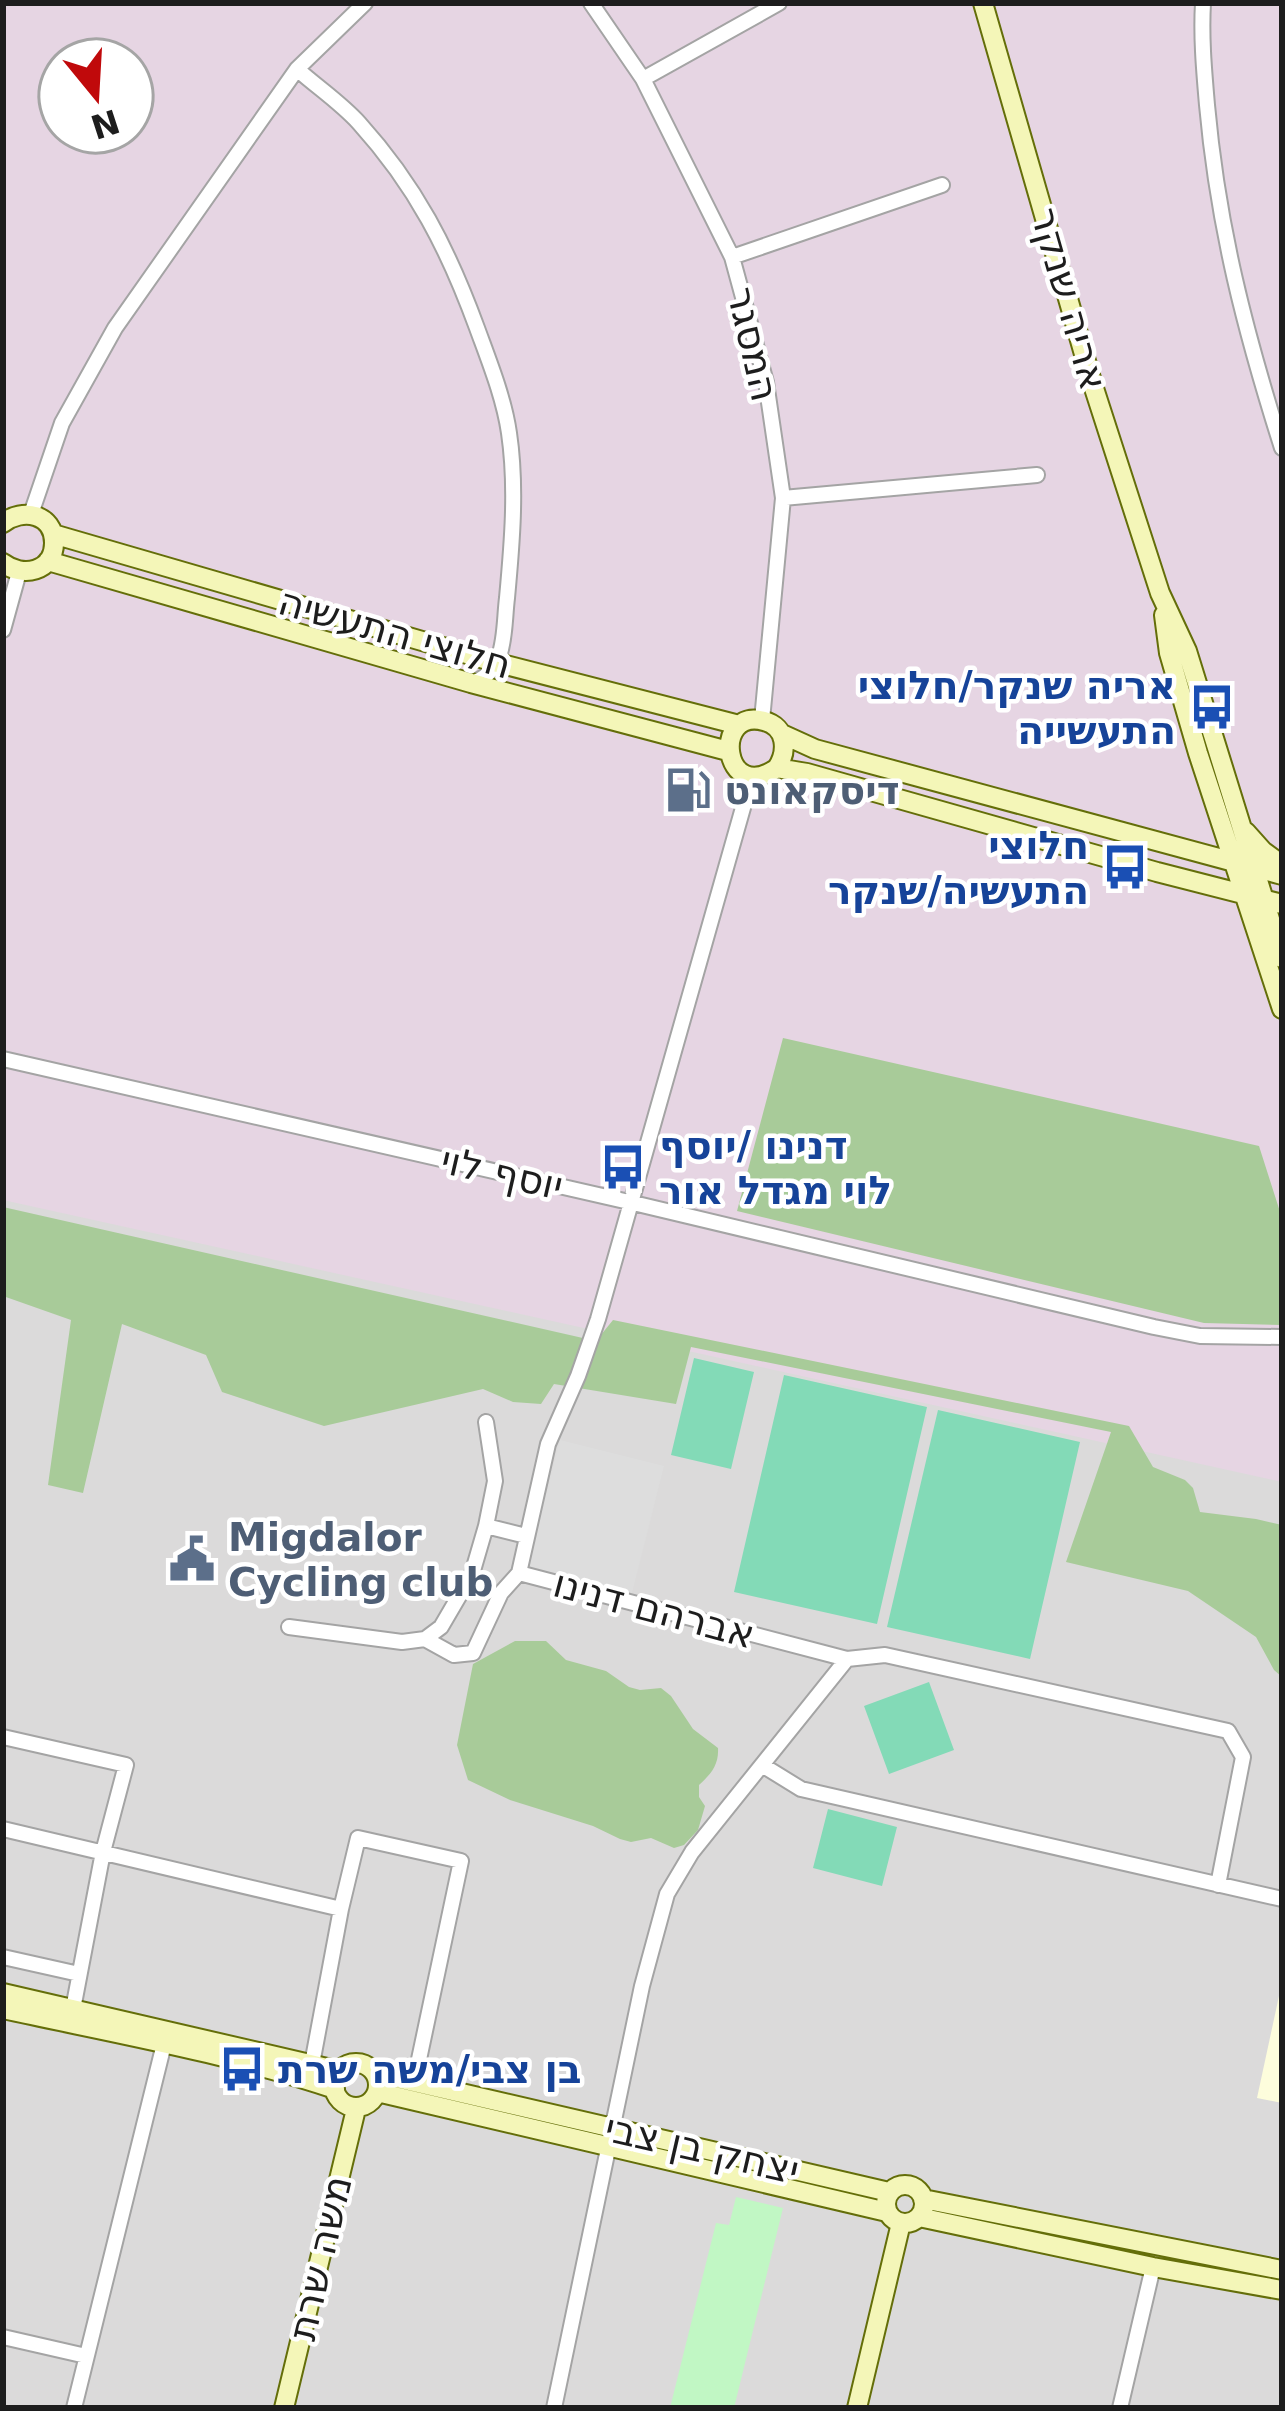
<svg xmlns="http://www.w3.org/2000/svg" width="1285" height="2411" font-family="'DejaVu Sans',Heebo,sans-serif">
<style>
.residential{fill:#dbdada;fill-rule:evenodd}
.industrial{fill:#e6d5e3;fill-rule:evenodd}
.education{fill:#fdfddc}
.forest{fill:#a8cb99}
.park{fill:#c1f7c4}
.pitch{fill:#83dab7}
.parking{fill:#ddd}
.lines{fill:none;stroke-linecap:round;stroke-linejoin:round}
.street-casing{stroke:#a4a4a4;stroke-width:18}
.secondary-casing{stroke:#646e09;stroke-width:22}
.street{stroke:#fff;stroke-width:14}
.secondary{stroke:#f4f6b8;stroke-width:18}
.labels{text-anchor:middle;dominant-baseline:central;stroke-width:9;stroke-linejoin:round;paint-order:stroke}
.street-label{font-size:39px;fill:#1d1d1d;stroke:#fff}
.transit-label{font-size:39px;font-weight:bold;fill:#164399;stroke:#fff;text-anchor:end}
.service-label{font-size:39px;font-weight:bold;fill:#4e5e75;stroke:#fff;text-anchor:start}
</style>
<rect width="100%" height="100%" fill="#edeae3"/>
<path class="residential" d="M 3,3 L 1282,3 L 1282,2408 L 3,2408 ZM 60,60 L 132,60 L 132,132 L 60,132 Z"/>
<path class="industrial" d="M 3,3 L 1282,3 L 1282,1482 L 3,1200 ZM 60,60 L 132,60 L 132,132 L 60,132 Z"/>
<path class="education" d="M 1282,1982 L 1282,2103 L 1257,2098 Z"/>
<path class="forest" d="M 783,1038 L 1259,1146 L 1282,1218 L 1282,1325 L 1204,1323 L 737,1211 Z
M 3,1207 L 596,1341 L 613,1320 L 1129,1426 L 1153,1467 L 1185,1480 L 1193,1488 L 1200,1512 L 1256,1519 L 1282,1525 L 1282,1677 L 1274,1670 L 1256,1637 L 1188,1591 L 1066,1562 L 1111,1432 L 691,1347 L 676,1404 L 554,1384 L 541,1404 L 513,1402 L 483,1389 L 324,1426 L 222,1392 L 206,1355 L 122,1324 L 83,1493 L 48,1485 L 71,1320 L 3,1296 Z
M 515,1641 L 546,1641 L 566,1660 L 606,1671 L 629,1687 L 640,1690 L 661,1688 L 671,1696 L 693,1729 L 718,1748 C 719,1765 711,1774 699,1785 L 699,1797 L 705,1806 L 698,1830 L 684,1845 L 674,1848 L 651,1838 L 631,1842 L 620,1839 L 593,1826 L 510,1800 L 468,1780 L 457,1745 L 473,1664 Z"/>
<path class="park" d="M 736,2197 L 783,2208 L 734,2408 L 670,2408 L 716,2223 L 729,2225 Z"/>
<path class="pitch" d="M 694,1358 L 754,1372 L 731,1469 L 671,1455 Z
M 784,1375 L 927,1407 L 877,1624 L 734,1592 Z
M 938,1410 L 1080,1442 L 1030,1659 L 887,1627 Z
M 929,1682 L 954,1750 L 889,1774 L 864,1706 Z
M 828,1809 L 897,1827 L 882,1886 L 813,1868 Z"/>
<path class="parking" d="M 560,1440 L 664,1466 L 632,1593 L 527,1567 Z"/>
<g class="lines">
<g class="street-casing">
<path id="street" d="M 591,3 L 643,79 L 732,257 L 766,382 L 783,498 L 762,720
M 1203,3 C 1201,37 1204,70 1207,105 C 1218,227 1245,331 1282,448
M 297,69 C 317,87 341,103 359,123 C 416,186 448,249 477,328 C 489,361 504,398 509,433 C 517,487 512,544 507,598 C 503,629 508,673 471,683
M 643,79 L 779,3
M 732,257 L 942,185
M 783,498 L 1037,475
M 31,514 L 62,423 L 115,328 L 297,69 L 365,3
M 3,630 L 19,572
M 752,776 L 598,1319 L 578,1376 L 548,1444 L 519,1573 L 847,1659 L 885,1655 L 1228,1731 L 1243,1757 L 1218,1885
M 3,1059 L 629,1202 L 1154,1327 L 1200,1336 L 1282,1337
M 486,1526 L 495,1481 L 486,1422
M 289,1627 L 402,1642 L 425,1639 L 441,1627 L 472,1574 L 486,1526 L 526,1536
M 425,1639 L 454,1655 L 473,1653 L 501,1593 L 519,1573
M 3,1737 L 126,1765 L 103,1852 L 73,2009
M 762,1765 L 801,1789 L 1282,1899
M 3,1829 L 341,1909
M 3,1957 L 79,1974
M 312,2064 L 341,1909 L 358,1838 L 461,1861 L 414,2083
M 3,2337 L 86,2356
M 74,2408 L 164,2044
M 554,2408 L 642,1986 L 667,1894 L 692,1852 L 847,1659
M 1120,2408 L 1153,2267"/>
</g>
<g class="secondary-casing">
<path id="secondary" d="M 983,3 L 1092,382 L 1160,593 L 1187,651 L 1282,958
M 3,523 C 22,508 54,513 54,543 C 54,572 22,578 3,563
M 53,534 L 498,663 L 739,725
M 48,561 L 471,683 L 728,751
M 1164,615 L 1169,653 L 1198,753 L 1282,1009
M 782,734 L 815,749 L 1282,875
M 777,768 C 788,751 787,727 764,721 C 711,707 723,806 777,768 L 807,773 L 1157,872 L 1282,904
M 1246,832 L 1263,851 L 1282,865
M 3,1993 L 340,2071
M 3,2009 C 113,2033 228,2053 335,2089
M334 2085a22 22 0 1 1 44 0a22 22 0 1 1-44 0Z
M 375,2073 L 889,2192
M 377,2092 L 887,2212
M886 2204a19 19 0 1 1 38 0a19 19 0 1 1-38 0Z
M 923,2199 L 1282,2270
M 919,2217 L 1153,2267 L 1282,2290
M 284,2408 L 356,2109
M 857,2408 L 901,2223"/>
</g>
<use href="#street" class="street"/>
<use href="#secondary" class="secondary"/>
</g>
<defs>
<g id="bus-bare" transform="scale(3.6)"><path d="M-5-6H5V4H4V6H2V4H-2V6H-4V4H-5ZM-3.5-4V0h7V-4ZM-3.5 1.2v1.5H-2V1.2ZM2 1.2v1.5H3.5V1.2Z" fill="#1a4fb4" stroke="#fff" stroke-width="2.5" paint-order="stroke"/></g>
<g id="fuel-bare" transform="scale(3.6)"><path d="M-5.5-6h7V0h2V4h1.3V-2.5L3-4.5l.8-.8L6-3V5H2.5V1h-1V6h-7ZM-4.2-4.7v3.2H.2V-4.7Z" fill="#5c6f8a" stroke="#fff" stroke-width="2.5" paint-order="stroke"/></g>
<g id="civic-bare" transform="scale(3.6)"><path d="M-.6-6.5H3V-4.5H.6V-3L4-1V1h2V6H-6V1h2V-1L-.6-3ZM-1.2 2.5V6h2.4V2.5Z" fill="#5c6f8a" stroke="#fff" stroke-width="2.5" paint-order="stroke"/></g>
</defs>
<g fill-rule="evenodd">
<use href="#bus-bare" x="1212" y="707"/>
<use href="#fuel-bare" x="688" y="790"/>
<use href="#bus-bare" x="1125" y="867"/>
<use href="#bus-bare" x="623" y="1167"/>
<use href="#civic-bare" x="192" y="1559"/>
<use href="#bus-bare" x="242" y="2069"/>
</g>
<g class="labels">
<g class="street-label">
<text transform="translate(1069 299) rotate(74)">אריה שנקר</text>
<text transform="translate(753 344) rotate(77)">המסגר</text>
<text transform="translate(395 633) rotate(16)">חלוצי התעשיה</text>
<text transform="translate(502 1173) rotate(13)">יוסף לוי</text>
<text transform="translate(654 1609) rotate(15)">אברהם דנינו</text>
<text transform="translate(702 2149) rotate(13)">יצחק בן צבי</text>
<text transform="translate(320 2258) rotate(-77)">משה שרת</text>
</g>
<g class="transit-label">
<text x="1176" y="685">אריה שנקר/חלוצי<tspan x="1176" dy="45">התעשייה</tspan></text>
<text x="1089" y="845">חלוצי<tspan x="1089" dy="45">התעשיה/שנקר</tspan></text>
<text x="659" y="1145" text-anchor="start">דנינו /יוסף<tspan x="659" dy="45">לוי מגדל אור</tspan></text>
<text x="278" y="2069" text-anchor="start">בן צבי/משה שרת</text>
</g>
<g class="service-label">
<text x="724" y="790">דיסקאונט</text>
<text x="228" y="1537">Migdalor<tspan x="228" dy="45">Cycling club</tspan></text>
</g>
</g>
<rect width="1285" height="2411" fill="none" stroke="#1d1d1d" stroke-width="12"/>
<g transform="translate(96 96) rotate(162)"><circle r="57" fill="#ffffff" stroke="#a5a5a5" stroke-width="3"/>
<path d="M0-9L21 45L0 30L-21 45Z" fill="#c0090b"/>
<text y="-18" font-size="33" font-weight="bold" text-anchor="middle" fill="#1d1d1d">N</text>
</g>
</svg>
